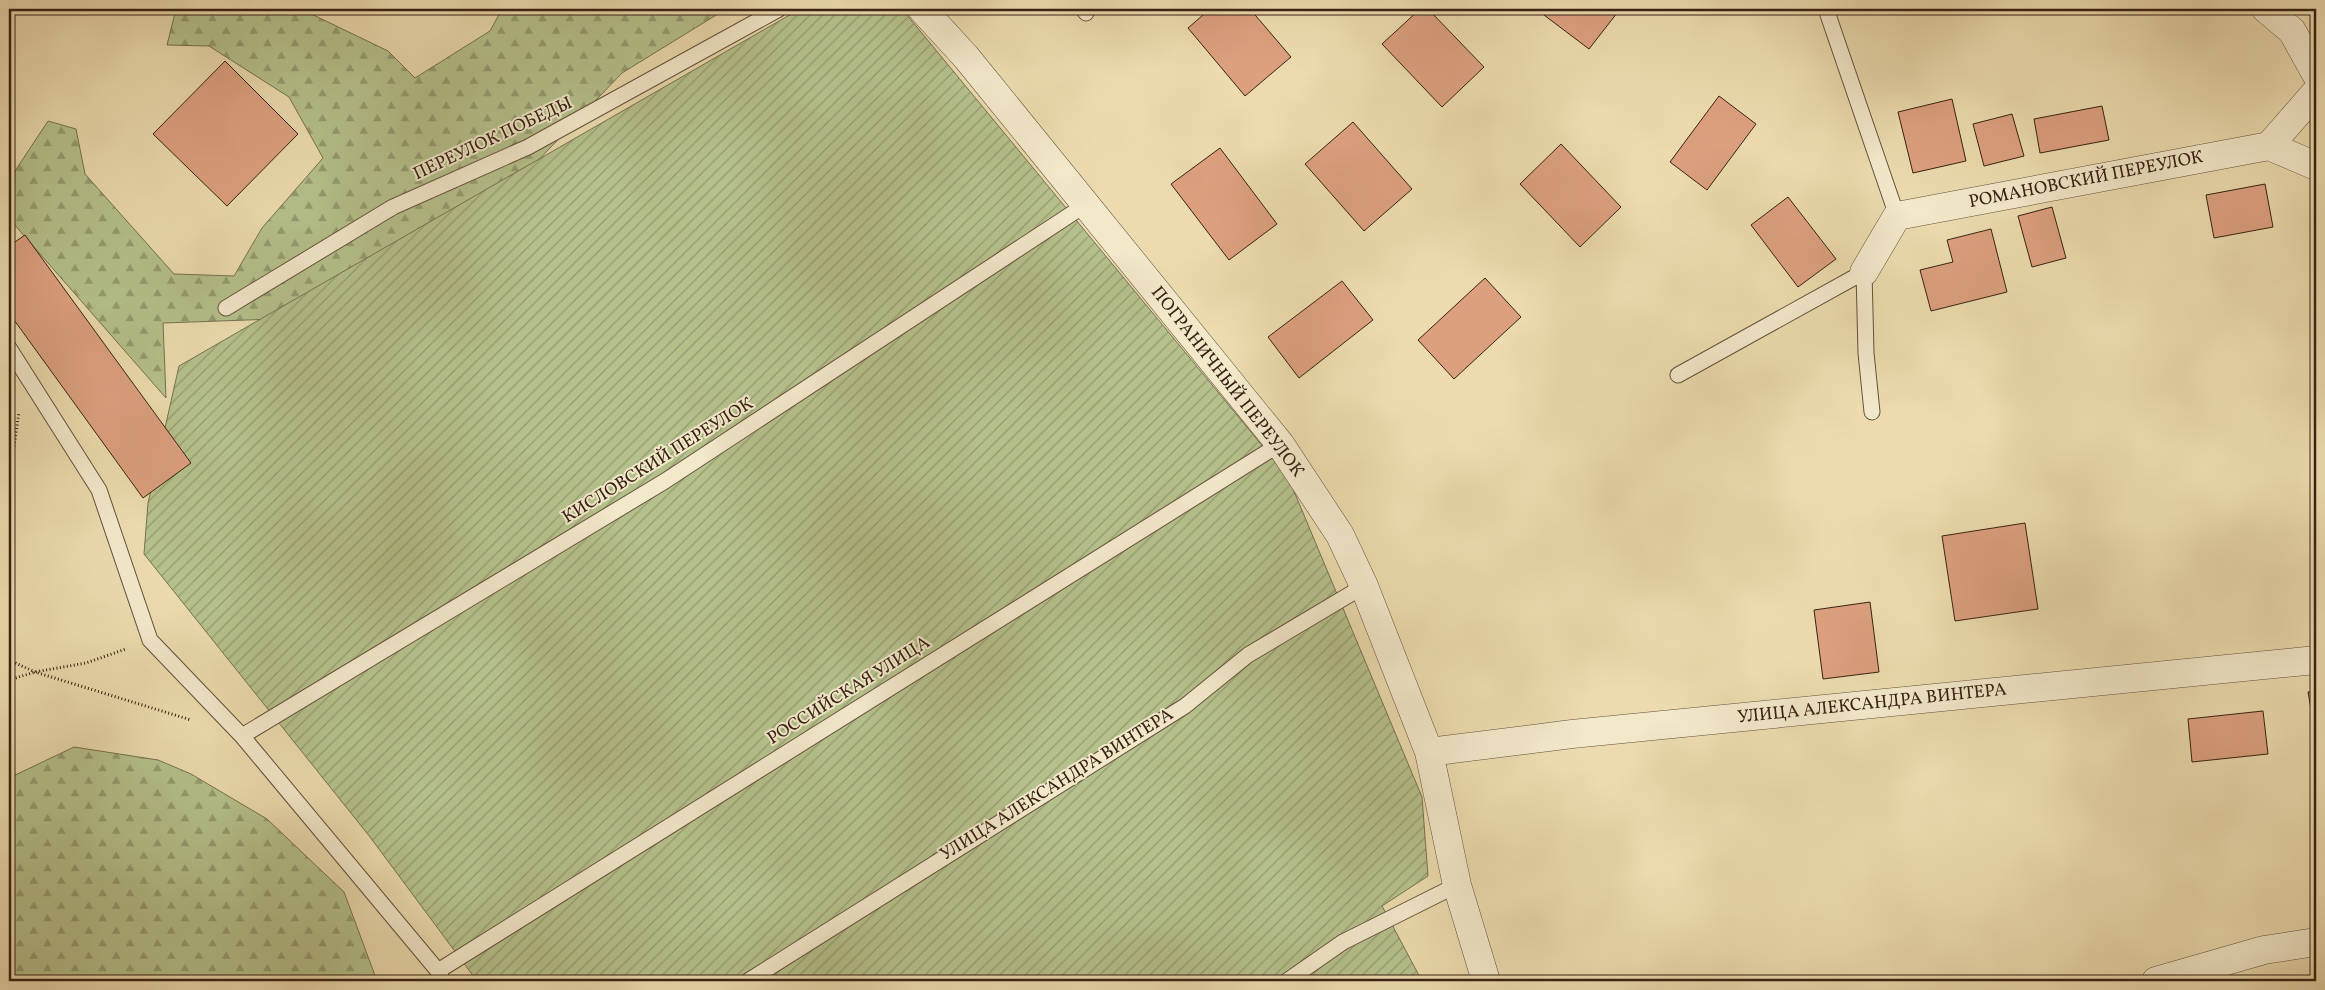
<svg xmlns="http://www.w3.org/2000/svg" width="2325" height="990" font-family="Vollkorn,serif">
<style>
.forest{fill:url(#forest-firs);stroke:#767150}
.garden{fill:url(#garden-furrows);stroke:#767150}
.building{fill:#dca07f;stroke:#382113}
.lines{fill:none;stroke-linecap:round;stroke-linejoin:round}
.service-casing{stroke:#65503a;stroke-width:17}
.minor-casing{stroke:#65503a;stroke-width:29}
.path{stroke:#382113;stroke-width:3;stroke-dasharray:1 2.5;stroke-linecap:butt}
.service{stroke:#f2e8ca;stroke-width:15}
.minor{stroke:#f2e8ca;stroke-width:28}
.labels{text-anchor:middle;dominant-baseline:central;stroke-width:4;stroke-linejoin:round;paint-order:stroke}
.street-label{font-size:18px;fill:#382113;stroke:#f2e8ca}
</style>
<defs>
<pattern id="forest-firs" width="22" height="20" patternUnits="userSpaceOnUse" patternTransform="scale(1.25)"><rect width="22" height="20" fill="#b5c18c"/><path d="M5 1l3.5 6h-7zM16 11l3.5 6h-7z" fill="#949c71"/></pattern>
<pattern id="garden-furrows" width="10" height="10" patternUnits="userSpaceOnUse" patternTransform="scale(1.25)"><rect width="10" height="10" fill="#b5c18c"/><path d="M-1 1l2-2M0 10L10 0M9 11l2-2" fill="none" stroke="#949c71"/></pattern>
</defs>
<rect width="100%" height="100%" fill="#ebdbae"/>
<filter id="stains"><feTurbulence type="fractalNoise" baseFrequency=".004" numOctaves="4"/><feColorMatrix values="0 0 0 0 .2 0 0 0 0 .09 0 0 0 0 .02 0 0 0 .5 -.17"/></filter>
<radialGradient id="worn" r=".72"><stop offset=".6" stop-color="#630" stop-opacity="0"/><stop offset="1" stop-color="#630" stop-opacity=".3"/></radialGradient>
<path class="forest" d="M 182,9 L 301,9 L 388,51 L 415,78 L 490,31 L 502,9 L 726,9 L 622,73 L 502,198 L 303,318 L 163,323 L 166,398 L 13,223 L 15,171 L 48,121 L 76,129 L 85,174 L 174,274 L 234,276 L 262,228 L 323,158 L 289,97 L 209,46 L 167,45 L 175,13 Z
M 74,747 L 158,760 L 191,774 L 267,819 L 344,892 L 377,981 L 9,981 L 9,778 Z"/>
<path class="garden" d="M 800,9 L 902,9 L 1288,477 L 1422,797 L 1428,876 L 1382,906 L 1422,981 L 477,981 L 370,837 L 144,554 L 148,503 L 179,366 Z"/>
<path class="building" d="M 1210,9 L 1250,9 L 1291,57 L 1245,96 L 1188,28 Z
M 1420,9 L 1428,9 L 1484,67 L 1442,107 L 1382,44 Z
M 1536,9 L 1612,9 L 1617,13 L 1589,49 Z
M 225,61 L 298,134 L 227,206 L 153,134 Z
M 1719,96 L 1756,124 L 1707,190 L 1670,162 Z
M 1952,99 L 1966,161 L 1913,173 L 1898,112 Z
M 2102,106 L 2109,140 L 2040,153 L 2034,119 Z
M 2012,114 L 2024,156 L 1984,166 L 1973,124 Z
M 1353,122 L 1412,189 L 1364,231 L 1305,164 Z
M 1561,144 L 1621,207 L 1580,247 L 1520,184 Z
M 1220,148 L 1277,224 L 1229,260 L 1171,184 Z
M 2265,184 L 2273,227 L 2214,238 L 2206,195 Z
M 1788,197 L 1836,259 L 1798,287 L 1751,225 Z
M 2052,207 L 2066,258 L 2032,267 L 2018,216 Z
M 1991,229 L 2007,292 L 1931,311 L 1920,270 L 1953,262 L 1947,240 Z
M 25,235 L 191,463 L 143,498 L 9,313 L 9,246 Z
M 1485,278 L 1521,317 L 1454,379 L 1418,340 Z
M 1342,281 L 1373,320 L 1299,378 L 1268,337 Z
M 2025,523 L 2038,609 L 1955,621 L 1942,536 Z
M 1870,602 L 1879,672 L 1823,679 L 1814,610 Z
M 2316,691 L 2316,725 L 2314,726 L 2308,692 Z
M 2263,711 L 2268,754 L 2192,762 L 2188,719 Z"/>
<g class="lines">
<g class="service-casing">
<path id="service" d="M 1083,9 L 1086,13
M 1826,9 L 1897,216
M 226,308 L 393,207 L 528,147 L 779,9
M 9,348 L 99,490 L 150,640 L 242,736 L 438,971 L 443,981
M 1678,375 L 1864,272 L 1866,353 L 1872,412
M 242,736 L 665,481 L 1085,205
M 438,971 L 1280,444
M 748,981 L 1185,706 L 1248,655 L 1364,586
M 1287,981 L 1343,942 L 1457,885"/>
</g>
<g class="minor-casing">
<path id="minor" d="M 922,9 L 966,57 L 1280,444 L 1340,535 L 1364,586 L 1429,752 L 1457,885 L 1486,981
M 2266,9 L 2292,31 L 2316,74
M 2269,146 L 2316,166
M 1864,272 L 1897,216 L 2269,146 L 2316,92
M 1429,752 L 1572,734 L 2316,660
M 2156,981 L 2264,950 L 2316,942"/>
</g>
<path class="path" d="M 9,481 L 19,412
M 9,660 L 35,672 L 191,720
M 9,680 L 35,672 L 86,663 L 126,649"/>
<use href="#service" class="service"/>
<use href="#minor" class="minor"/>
</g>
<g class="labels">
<g class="street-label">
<text transform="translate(493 139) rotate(-25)">ПЕРЕУЛОК ПОБЕДЫ</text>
<text transform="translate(2086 180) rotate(-11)">РОМАНОВСКИЙ ПЕРЕУЛОК</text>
<text transform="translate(1227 382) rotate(52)">ПОГРАНИЧНЫЙ ПЕРЕУЛОК</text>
<text transform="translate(658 461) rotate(-32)">КИСЛОВСКИЙ ПЕРЕУЛОК</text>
<text transform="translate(849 691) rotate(-32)">РОССИЙСКАЯ УЛИЦА</text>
<text transform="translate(1872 704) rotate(-6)">УЛИЦА АЛЕКСАНДРА ВИНТЕРА</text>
<text transform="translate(1057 785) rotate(-32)">УЛИЦА АЛЕКСАНДРА ВИНТЕРА</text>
</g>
</g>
<rect width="2325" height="990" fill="none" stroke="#ebdbae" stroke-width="30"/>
<rect x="10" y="10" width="2305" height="970" fill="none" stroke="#382113" stroke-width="2.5"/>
<rect x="15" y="15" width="2295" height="960" fill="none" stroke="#382113"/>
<rect width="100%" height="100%" filter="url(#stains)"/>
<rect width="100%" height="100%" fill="url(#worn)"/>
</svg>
